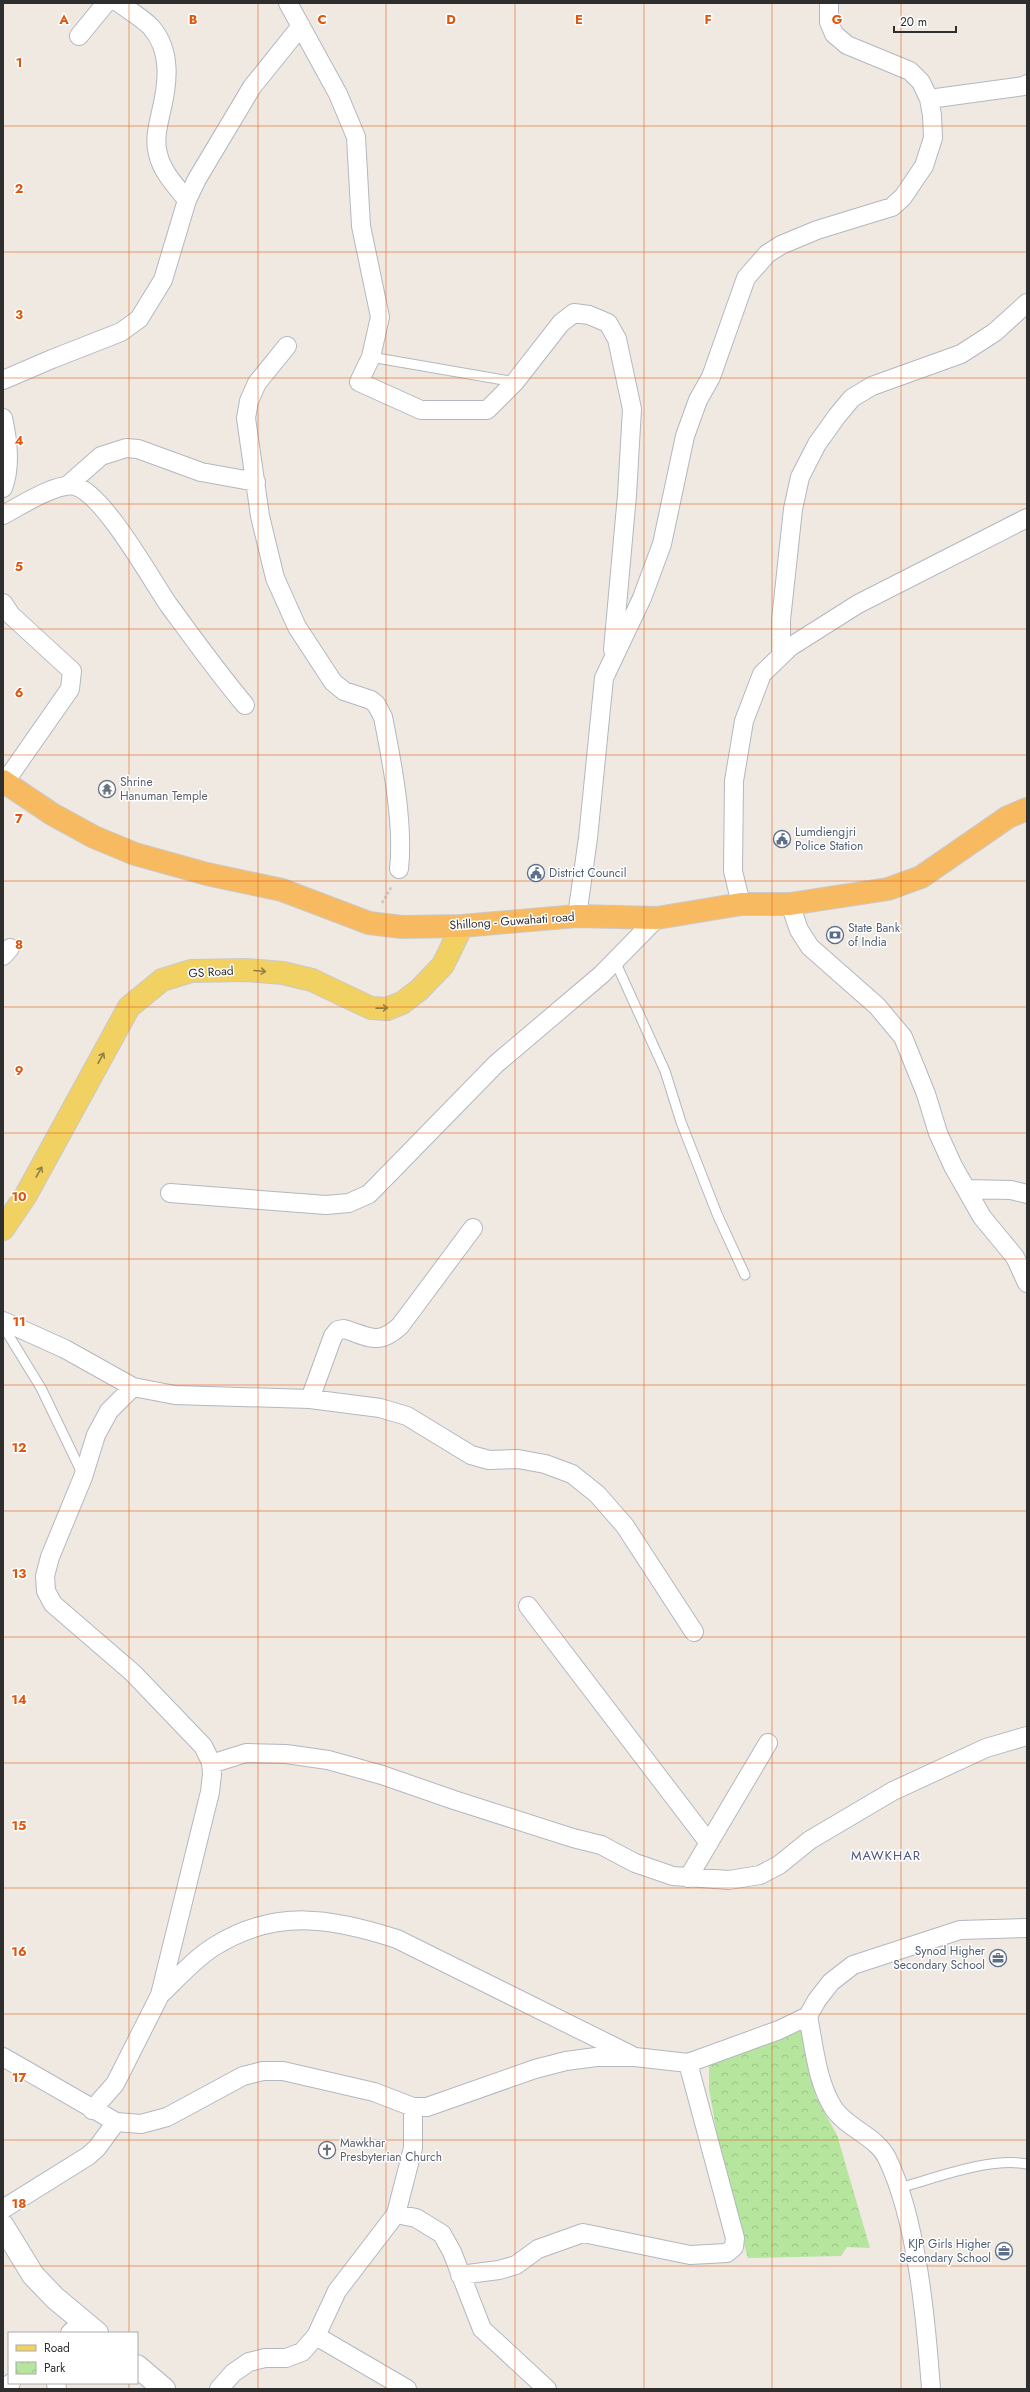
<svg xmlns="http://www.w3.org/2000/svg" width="1030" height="2392" font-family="Jost,sans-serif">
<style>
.park{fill:url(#park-crowns)}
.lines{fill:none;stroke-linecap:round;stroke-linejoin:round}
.service-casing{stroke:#b4b7c1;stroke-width:11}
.minor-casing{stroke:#b4b7c1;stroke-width:20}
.tertiary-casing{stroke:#b4b7c1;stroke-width:24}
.primary-casing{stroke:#c9c9c9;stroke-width:24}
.trunk-casing{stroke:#c9c9c9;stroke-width:24}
.path{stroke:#c9c9c9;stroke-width:2.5;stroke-dasharray:3 2;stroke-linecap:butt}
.service{stroke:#fff;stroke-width:9}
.minor{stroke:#fff;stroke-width:18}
.tertiary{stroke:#fff;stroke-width:22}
.primary{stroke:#f2d163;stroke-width:22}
.trunk{stroke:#f8ba60;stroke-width:22}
.oneway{stroke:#908048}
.grid{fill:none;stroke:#df570e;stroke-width:1;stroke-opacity:0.55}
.labels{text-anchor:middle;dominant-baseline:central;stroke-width:3;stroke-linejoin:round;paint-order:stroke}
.worship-label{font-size:12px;fill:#5b616d;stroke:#fff;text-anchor:start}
.service-label{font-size:12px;fill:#4e5e75;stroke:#fff;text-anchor:start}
.street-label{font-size:12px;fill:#2e2e2e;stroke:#fff}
.neighbourhood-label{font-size:13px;letter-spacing:1px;fill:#4d5680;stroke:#fff}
.grid-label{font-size:13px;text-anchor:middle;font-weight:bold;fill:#df570e;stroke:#fff;stroke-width:3;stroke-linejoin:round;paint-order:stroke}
</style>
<defs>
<pattern id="park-crowns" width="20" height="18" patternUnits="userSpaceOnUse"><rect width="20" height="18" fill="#b6e59e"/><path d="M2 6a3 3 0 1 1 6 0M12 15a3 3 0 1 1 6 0" fill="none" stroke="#9dc588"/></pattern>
</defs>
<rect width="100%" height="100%" fill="#efe9e1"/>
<path class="park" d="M 805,2025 L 816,2097 L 837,2135 L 870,2248 L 847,2247 L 841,2256 L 748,2258 L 719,2161 L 716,2129 L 709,2089 L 709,2061 Z"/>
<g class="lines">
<g class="service-casing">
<path id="service" d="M 371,357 L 515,382
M 615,961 L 665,1071 L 681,1122 L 717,1214 L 745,1275
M 3,1326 L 41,1388 L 83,1475
M 899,2188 C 936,2178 989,2157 1027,2164"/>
</g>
<g class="minor-casing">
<path id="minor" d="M 119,3 C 130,11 142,18 151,27 C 172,51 168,83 161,112 C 158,126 154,140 158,154 C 162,172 176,186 187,200
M 288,3 L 338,94 L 356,137 L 361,226 L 380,317 L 371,357 L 359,382 L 421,410 L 487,410 L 515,382 L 561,323 L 574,313 L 589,315 L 608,323 L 617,339 L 632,409 L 627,495 L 613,650
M 79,36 L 106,3
M 929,99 L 1024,86 L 1027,84
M 287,346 L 257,383 L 249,401 L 246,418 L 260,516 L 275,578 L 297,627 L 333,682 L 344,691 L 371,700 L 376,704 L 383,717 C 392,762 404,824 399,869
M 3,380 L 52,359 L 121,332 L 139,319 L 163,280 L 187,200 L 197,179 L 252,87 L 301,26
M 3,418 C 8,440 11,467 3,488
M 68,485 L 101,456 L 126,448 L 138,449 L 201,472 L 256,482
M 3,515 C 20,506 57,482 75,486 C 103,493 151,579 168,604 C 193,638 218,673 245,705
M 3,603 L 11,615 L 72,671 L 70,689 L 5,782
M 781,655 L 781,620 L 793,509 L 800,477 L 817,444 L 837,416 L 852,398 L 872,386 L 961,354 L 995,332 L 1027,303
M 741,904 L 733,871 L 734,781 L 744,721 L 762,674 L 790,647 L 858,604 L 1027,518
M 790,904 L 799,930 L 810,947 L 877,1006 L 903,1037 L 926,1094 L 938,1133 L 953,1166 L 982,1217 L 1015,1257 L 1027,1283
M 577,916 L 588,838 L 604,678 L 642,598 L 662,544 L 685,436 L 698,400 L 711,377 L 746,278 L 767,254 L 781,245 L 817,230 L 892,207 L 903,197 L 924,166 L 933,138 L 932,115 L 929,99 L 921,82 L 910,71 L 847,45 L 834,34 L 829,22 L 829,3
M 3,956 L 10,948
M 966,1189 L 1011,1190 L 1027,1194
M 170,1193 L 326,1205 L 349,1203 L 369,1194 L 496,1064 L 601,975 L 657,918
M 3,1321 L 65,1349 L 133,1387 L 175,1395 L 310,1399 L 380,1408 L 407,1416 L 471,1455 L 489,1460 L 518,1459 L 545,1464 L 572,1474 L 597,1494 L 625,1526 L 694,1632
M 310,1399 L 333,1336 L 338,1330 L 344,1329 C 370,1337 378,1346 400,1326 L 473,1228
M 528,1606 L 709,1843
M 211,1764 L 246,1753 L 286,1754 L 328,1760 L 382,1775 L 454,1800 L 573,1838 L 601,1845 L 635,1863 L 673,1876 L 729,1880 L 760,1875 L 779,1865 L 810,1840 L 893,1791 L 986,1748 L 1027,1736
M 688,1878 L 768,1743
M 160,1995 C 177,1979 195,1958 215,1946 C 276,1908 332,1918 397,1939 L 631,2055
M 808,2016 C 814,2046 817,2083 834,2109 C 848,2129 876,2136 887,2158 C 917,2220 926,2320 931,2389
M 3,2057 L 116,2122 L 141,2124 L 167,2117 L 243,2076 L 263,2071 L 283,2071 L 374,2092 L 413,2107 L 427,2107 L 535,2069 L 566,2061 L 596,2057 L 635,2057 L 688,2063 L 779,2030 L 808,2016 L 817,2000 L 831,1982 L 853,1965 L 960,1930 L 1027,1928
M 92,2110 L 115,2084 L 160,1995 L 210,1792 L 212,1774 L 211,1762 L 203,1746 L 133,1673 L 53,1604 L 46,1591 L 45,1576 L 50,1557 L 83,1477 L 96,1435 L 109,1411 L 133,1387
M 3,2209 L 88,2156 L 97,2148 L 116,2122
M 396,2214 L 416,2218 L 442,2234 L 452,2252 L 482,2329 L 547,2389
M 460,2275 L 499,2270 L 516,2265 L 538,2249 L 583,2233 L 690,2255 L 727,2253 L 734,2247 L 735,2238 L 688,2063
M 70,2333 L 83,2322
M 316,2336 L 407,2389
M 56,2383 L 57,2389
M 4,2389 L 11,2383
M 219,2389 L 233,2373 L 249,2362 L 265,2358 L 286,2358 L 302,2352 L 316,2336 L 337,2291 L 396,2214 L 413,2148 L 413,2107"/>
</g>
<g class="tertiary-casing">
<path id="tertiary" d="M 3,2226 L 33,2275 L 55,2298 L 97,2333
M 137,2366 L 164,2389"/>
</g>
<g class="primary-casing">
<path id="primary" d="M 3,1229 L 26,1195 L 129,1007 L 162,980 L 191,971 L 246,970 L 283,973 L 312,980 L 371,1008 L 387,1009 L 402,1003 L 419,990 L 443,965 L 462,926"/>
</g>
<g class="trunk-casing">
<path id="trunk" d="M 3,781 L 52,814 L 94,837 L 135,854 L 207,874 L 282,890 L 369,923 L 402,927 L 462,926 L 577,916 L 657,918 L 741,904 L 790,904 L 888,889 L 921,877 L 1008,817 L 1027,809"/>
</g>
<path class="path" d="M 382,903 L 392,886"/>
<use href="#service" class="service"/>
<use href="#minor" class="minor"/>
<use href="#tertiary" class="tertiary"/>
<use href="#primary" class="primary"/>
<use href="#trunk" class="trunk"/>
</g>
<defs><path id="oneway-shaft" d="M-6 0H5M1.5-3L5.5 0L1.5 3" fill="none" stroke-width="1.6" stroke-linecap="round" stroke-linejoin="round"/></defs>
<g class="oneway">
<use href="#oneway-shaft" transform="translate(260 971) rotate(5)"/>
<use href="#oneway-shaft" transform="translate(382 1008) rotate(-1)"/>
<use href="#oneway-shaft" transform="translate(101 1058) rotate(-61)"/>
<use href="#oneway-shaft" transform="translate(39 1172) rotate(-61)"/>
</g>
<path class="grid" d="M 129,3 L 129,2333M 258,3 L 258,2389M 386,3 L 386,2389M 515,3 L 515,2389M 644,3 L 644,2389M 772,3 L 772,2389M 901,3 L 901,2389M 3,126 L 1027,126M 3,252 L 1027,252M 3,378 L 1027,378M 3,504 L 1027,504M 3,629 L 1027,629M 3,755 L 1027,755M 3,881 L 1027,881M 3,1007 L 1027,1007M 3,1133 L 1027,1133M 3,1259 L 1027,1259M 3,1385 L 1027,1385M 3,1511 L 1027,1511M 3,1637 L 1027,1637M 3,1763 L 1027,1763M 3,1888 L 1027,1888M 3,2014 L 1027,2014M 3,2140 L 1027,2140M 3,2266 L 1027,2266M 129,2383 L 129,2389"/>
<defs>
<g id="temple-ring" transform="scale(0.9)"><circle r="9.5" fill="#fff" stroke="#6b7280" stroke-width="1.5"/><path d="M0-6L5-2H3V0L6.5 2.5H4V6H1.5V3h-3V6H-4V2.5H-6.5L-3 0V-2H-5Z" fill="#6b7280"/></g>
<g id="civic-ring" transform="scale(0.9)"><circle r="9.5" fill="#fff" stroke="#5c6f8a" stroke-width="1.5"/><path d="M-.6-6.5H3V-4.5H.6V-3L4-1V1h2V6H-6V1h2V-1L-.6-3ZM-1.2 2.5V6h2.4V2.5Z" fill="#5c6f8a"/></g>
<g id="bank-ring" transform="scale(0.9)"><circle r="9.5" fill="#fff" stroke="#5c6f8a" stroke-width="1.5"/><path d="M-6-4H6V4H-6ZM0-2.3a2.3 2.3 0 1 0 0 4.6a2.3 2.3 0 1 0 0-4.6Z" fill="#5c6f8a"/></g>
<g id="office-ring" transform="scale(0.9)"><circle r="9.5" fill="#fff" stroke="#5c6f8a" stroke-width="1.5"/><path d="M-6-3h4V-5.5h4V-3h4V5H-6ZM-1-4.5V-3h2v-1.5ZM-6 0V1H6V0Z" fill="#5c6f8a"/></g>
<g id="church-ring" transform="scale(0.9)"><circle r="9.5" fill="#fff" stroke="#6b7280" stroke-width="1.5"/><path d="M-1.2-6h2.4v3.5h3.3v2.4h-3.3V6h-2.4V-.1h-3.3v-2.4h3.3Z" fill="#6b7280"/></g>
</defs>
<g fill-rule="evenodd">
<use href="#temple-ring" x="107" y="789"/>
<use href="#civic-ring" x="782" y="839"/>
<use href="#civic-ring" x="536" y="873"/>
<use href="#bank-ring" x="835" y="935"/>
<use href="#office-ring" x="998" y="1958"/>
<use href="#church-ring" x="327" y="2150"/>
<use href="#office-ring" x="1004" y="2251"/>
</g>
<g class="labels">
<g class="worship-label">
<text x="120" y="782">Shrine<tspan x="120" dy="14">Hanuman Temple</tspan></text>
<text x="340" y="2143">Mawkhar<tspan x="340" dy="14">Presbyterian Church</tspan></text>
</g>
<g class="service-label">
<text x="795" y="832">Lumdiengjri<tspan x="795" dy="14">Police Station</tspan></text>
<text x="549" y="873">District Council</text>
<text x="848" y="928">State Bank<tspan x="848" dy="14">of India</tspan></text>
<text x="985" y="1951" text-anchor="end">Synod Higher<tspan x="985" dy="14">Secondary School</tspan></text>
<text x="991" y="2244" text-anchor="end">KJP Girls Higher<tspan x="991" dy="14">Secondary School</tspan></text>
</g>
<g class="street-label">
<text transform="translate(512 921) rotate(-4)">Shillong - Guwahati road</text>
<text transform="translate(211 972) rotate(-4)">GS Road</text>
</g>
<g class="neighbourhood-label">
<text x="886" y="1855">MAWKHAR</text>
</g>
</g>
<g class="grid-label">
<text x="64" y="24">A</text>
<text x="193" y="24">B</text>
<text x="322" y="24">C</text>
<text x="451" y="24">D</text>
<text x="579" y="24">E</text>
<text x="708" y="24">F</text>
<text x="837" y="24">G</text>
<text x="19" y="67">1</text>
<text x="19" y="193">2</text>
<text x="19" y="319">3</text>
<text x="19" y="445">4</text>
<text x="19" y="571">5</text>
<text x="19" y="697">6</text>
<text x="19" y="823">7</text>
<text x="19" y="949">8</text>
<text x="19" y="1075">9</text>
<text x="19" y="1201">10</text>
<text x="19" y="1326">11</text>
<text x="19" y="1452">12</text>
<text x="19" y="1578">13</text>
<text x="19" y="1704">14</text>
<text x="19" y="1830">15</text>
<text x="19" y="1956">16</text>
<text x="19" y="2082">17</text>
<text x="19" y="2208">18</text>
</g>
<rect width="1030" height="2392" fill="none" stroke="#2e2e2e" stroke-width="8"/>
<rect x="8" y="2332" width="130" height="52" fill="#ffffff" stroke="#ababab"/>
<rect x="16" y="2345" width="20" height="6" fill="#f2d163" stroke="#ababab"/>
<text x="44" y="2352" font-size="12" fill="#2e2e2e">Road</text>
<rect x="16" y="2362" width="20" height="12" fill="url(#park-crowns)" stroke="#ababab"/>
<text x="44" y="2372" font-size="12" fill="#2e2e2e">Park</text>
<path d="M894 26v6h62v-6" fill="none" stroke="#2e2e2e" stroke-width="2"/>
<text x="900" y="26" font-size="12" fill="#2e2e2e" stroke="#ffffff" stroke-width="3" paint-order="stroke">20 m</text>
</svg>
